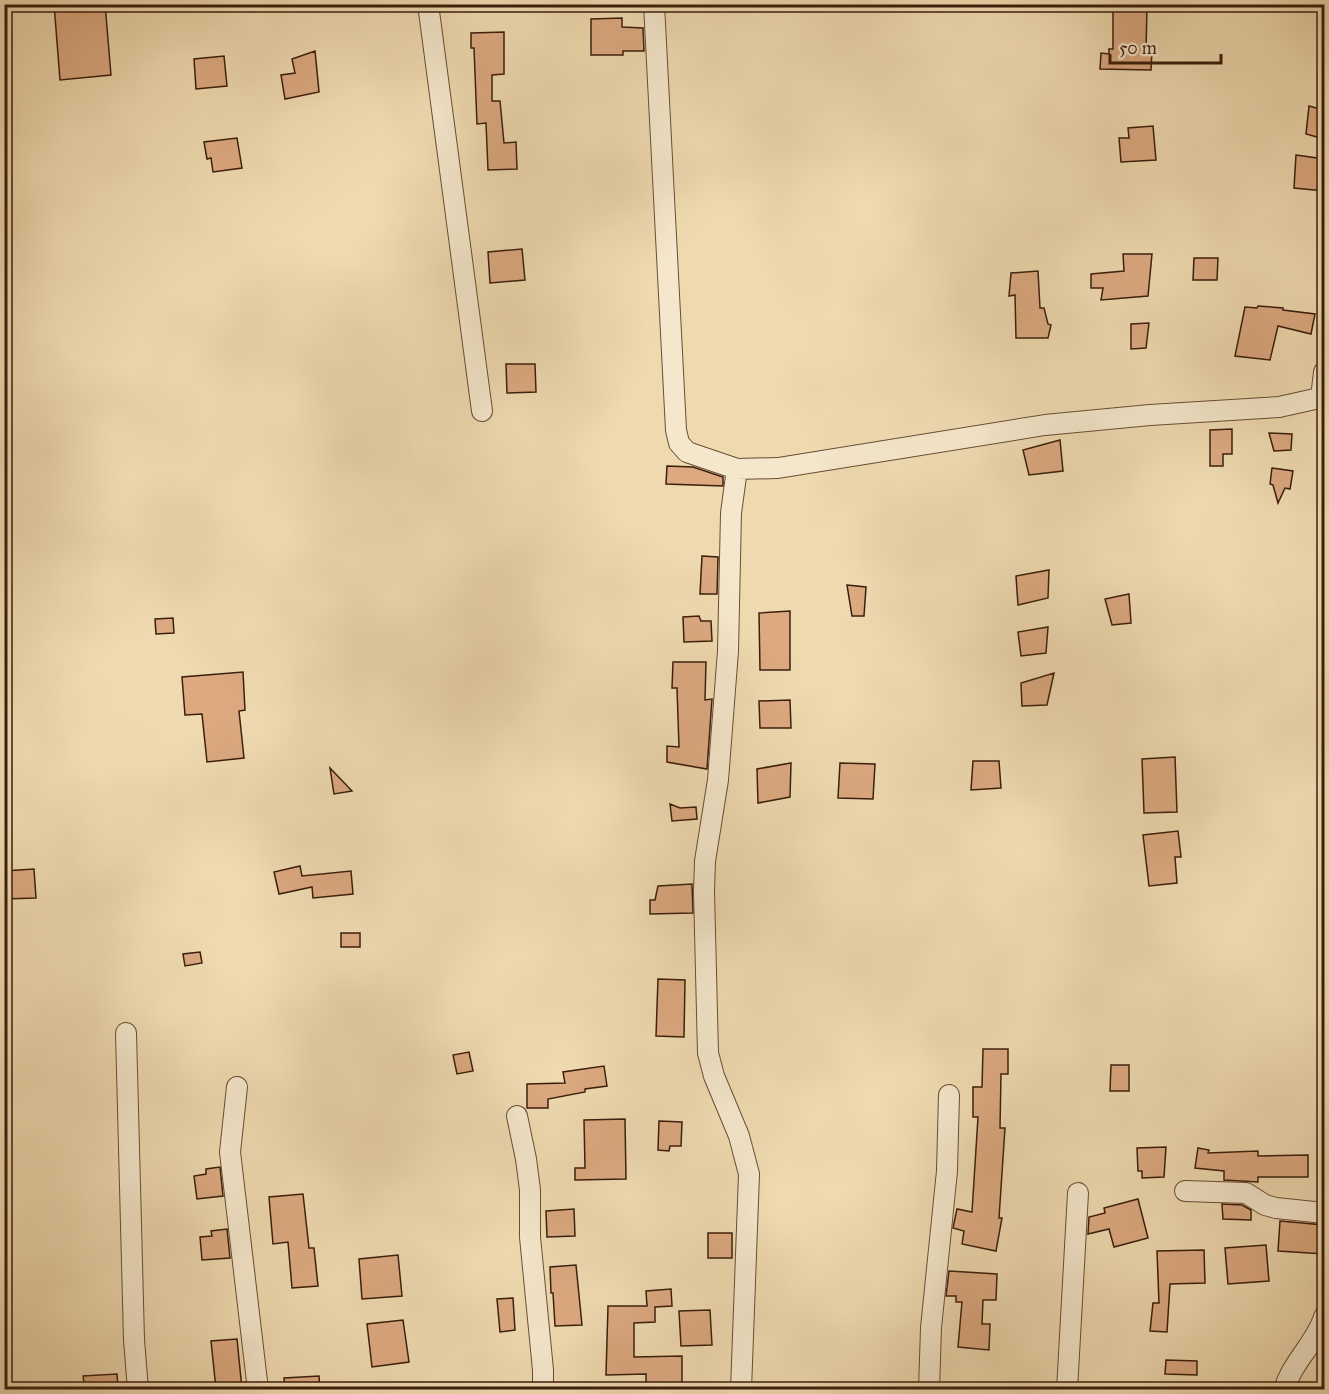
<svg xmlns="http://www.w3.org/2000/svg" width="1329" height="1394" font-family="'IM FELL Great Primer',serif">
<style>
.building{fill:#dca981;stroke:#3b1e0c;stroke-width:1.5}
.lines{fill:none;stroke-linecap:round;stroke-linejoin:round}
.minor-casing{stroke:#684d35;stroke-width:22}
.minor{stroke:#f5e7cc;stroke-width:20}
</style>
<rect width="100%" height="100%" fill="#efdab0"/>
<filter id="stains"><feTurbulence type="fractalNoise" baseFrequency=".00333" numOctaves="4"/><feColorMatrix values="0 0 0 0 .2 0 0 0 0 .09 0 0 0 0 .02 0 0 0 .5 -.17"/></filter>
<radialGradient id="worn" r=".72"><stop offset=".6" stop-color="#630" stop-opacity="0"/><stop offset="1" stop-color="#630" stop-opacity=".3"/></radialGradient>
<path class="building" d="M 54,4 L 105,4 L 111,75 L 60,80 Z
M 1113,8 L 1147,9 L 1146,50 L 1152,50 L 1151,70 L 1100,69 L 1101,53 L 1109,54 L 1109,49 L 1113,49 Z
M 622,18 L 622,27 L 643,28 L 644,51 L 623,51 L 623,55 L 591,55 L 591,19 Z
M 504,32 L 504,74 L 492,75 L 492,101 L 500,101 L 504,143 L 516,142 L 517,169 L 488,170 L 486,123 L 477,124 L 474,48 L 471,48 L 471,33 Z
M 315,51 L 319,92 L 285,99 L 281,75 L 295,73 L 292,59 Z
M 224,56 L 227,86 L 196,89 L 194,59 Z
M 1309,106 L 1324,110 L 1324,139 L 1306,134 Z
M 1153,126 L 1156,160 L 1121,162 L 1119,138 L 1129,138 L 1128,128 Z
M 237,138 L 242,168 L 213,172 L 211,158 L 207,159 L 204,142 Z
M 1296,155 L 1324,159 L 1324,191 L 1294,188 Z
M 522,249 L 525,280 L 490,283 L 488,252 Z
M 1123,254 L 1152,254 L 1148,296 L 1101,300 L 1103,288 L 1091,288 L 1091,274 L 1124,271 Z
M 1194,258 L 1218,258 L 1217,280 L 1193,280 Z
M 1038,271 L 1040,308 L 1044,308 L 1048,324 L 1051,325 L 1048,338 L 1016,338 L 1015,295 L 1009,296 L 1011,273 Z
M 1258,306 L 1283,308 L 1283,310 L 1315,314 L 1311,334 L 1278,326 L 1270,360 L 1235,356 L 1245,307 L 1257,308 Z
M 1149,323 L 1146,348 L 1131,349 L 1131,324 Z
M 506,364 L 535,364 L 536,392 L 507,393 Z
M 1232,429 L 1232,454 L 1223,454 L 1223,466 L 1210,466 L 1210,430 Z
M 1269,433 L 1292,434 L 1291,450 L 1274,451 Z
M 1060,440 L 1063,471 L 1029,475 L 1023,450 Z
M 667,466 L 693,467 L 723,477 L 723,486 L 666,484 Z
M 1272,468 L 1293,471 L 1290,489 L 1285,488 L 1278,503 L 1273,485 L 1270,484 Z
M 702,556 L 718,557 L 717,594 L 700,594 Z
M 1049,570 L 1048,598 L 1018,605 L 1016,576 Z
M 847,585 L 866,587 L 864,616 L 852,616 Z
M 1129,594 L 1131,623 L 1112,625 L 1105,599 Z
M 790,611 L 790,670 L 760,670 L 759,613 Z
M 699,616 L 701,621 L 711,621 L 712,641 L 684,642 L 683,617 Z
M 173,618 L 174,633 L 156,634 L 155,619 Z
M 1048,627 L 1046,653 L 1021,656 L 1018,632 Z
M 673,662 L 706,662 L 705,700 L 712,699 L 707,769 L 667,762 L 667,746 L 679,747 L 677,688 L 672,688 Z
M 243,672 L 245,710 L 239,711 L 244,758 L 207,762 L 202,714 L 185,715 L 182,677 Z
M 1054,673 L 1047,705 L 1022,706 L 1021,683 Z
M 790,700 L 791,728 L 760,728 L 759,701 Z
M 1175,757 L 1177,812 L 1144,813 L 1142,759 Z
M 973,761 L 999,761 L 1001,788 L 971,790 Z
M 791,763 L 790,797 L 758,803 L 757,769 Z
M 840,763 L 875,764 L 873,799 L 838,798 Z
M 330,768 L 352,791 L 334,794 Z
M 670,804 L 680,808 L 696,807 L 697,819 L 672,821 Z
M 1178,831 L 1181,857 L 1175,857 L 1177,883 L 1149,886 L 1143,835 Z
M 300,866 L 302,876 L 351,871 L 353,894 L 313,898 L 312,887 L 279,894 L 274,872 Z
M 34,869 L 36,898 L 4,899 L 4,871 Z
M 692,884 L 693,913 L 650,914 L 650,900 L 655,900 L 658,886 Z
M 341,933 L 360,933 L 360,947 L 341,947 Z
M 200,952 L 202,963 L 185,966 L 183,954 Z
M 658,979 L 685,980 L 684,1037 L 656,1036 Z
M 983,1049 L 1008,1049 L 1008,1074 L 1001,1074 L 1000,1128 L 1005,1128 L 999,1218 L 1002,1218 L 996,1251 L 962,1244 L 964,1231 L 953,1228 L 957,1209 L 972,1212 L 978,1117 L 973,1117 L 973,1087 L 982,1087 Z
M 469,1052 L 473,1071 L 457,1074 L 453,1055 Z
M 1111,1065 L 1129,1065 L 1129,1091 L 1110,1091 Z
M 604,1066 L 607,1086 L 585,1089 L 585,1092 L 548,1099 L 548,1108 L 527,1108 L 527,1084 L 565,1083 L 563,1072 Z
M 625,1119 L 626,1179 L 575,1180 L 575,1168 L 585,1168 L 584,1120 Z
M 659,1121 L 682,1122 L 681,1146 L 670,1146 L 669,1151 L 658,1150 Z
M 1166,1147 L 1164,1177 L 1142,1178 L 1142,1171 L 1138,1171 L 1137,1148 Z
M 1198,1148 L 1209,1150 L 1208,1153 L 1258,1151 L 1258,1156 L 1308,1155 L 1308,1177 L 1258,1177 L 1258,1182 L 1224,1180 L 1224,1171 L 1195,1168 Z
M 220,1167 L 223,1196 L 197,1199 L 194,1176 L 206,1174 L 206,1169 Z
M 303,1194 L 309,1248 L 314,1248 L 318,1286 L 292,1288 L 288,1242 L 273,1244 L 269,1197 Z
M 1138,1199 L 1148,1238 L 1114,1247 L 1109,1229 L 1088,1234 L 1089,1217 L 1105,1213 L 1104,1208 Z
M 1222,1204 L 1242,1205 L 1251,1210 L 1251,1220 L 1223,1219 Z
M 574,1209 L 575,1236 L 547,1237 L 546,1211 Z
M 1280,1221 L 1324,1225 L 1324,1254 L 1278,1251 Z
M 227,1229 L 230,1258 L 202,1260 L 200,1237 L 212,1236 L 211,1231 Z
M 708,1233 L 732,1233 L 732,1258 L 708,1258 Z
M 1266,1245 L 1269,1281 L 1228,1284 L 1225,1248 Z
M 1204,1250 L 1205,1283 L 1170,1284 L 1167,1332 L 1150,1331 L 1153,1303 L 1159,1303 L 1157,1251 Z
M 398,1255 L 402,1296 L 362,1299 L 359,1259 Z
M 576,1265 L 582,1325 L 555,1326 L 553,1293 L 551,1293 L 550,1267 Z
M 949,1271 L 997,1274 L 996,1300 L 983,1300 L 982,1324 L 990,1324 L 989,1350 L 958,1347 L 962,1302 L 956,1302 L 956,1296 L 946,1296 Z
M 671,1289 L 672,1306 L 655,1307 L 655,1322 L 634,1323 L 634,1357 L 682,1356 L 682,1385 L 646,1385 L 646,1374 L 606,1375 L 608,1306 L 647,1306 L 646,1291 Z
M 513,1298 L 515,1330 L 500,1332 L 497,1299 Z
M 710,1310 L 712,1345 L 681,1346 L 679,1311 Z
M 403,1320 L 409,1362 L 372,1367 L 367,1324 Z
M 237,1339 L 242,1389 L 216,1389 L 211,1341 Z
M 1166,1360 L 1197,1361 L 1197,1375 L 1165,1374 Z
M 117,1374 L 118,1389 L 85,1389 L 83,1376 Z
M 319,1376 L 320,1389 L 285,1389 L 284,1378 Z"/>
<g class="lines">
<g class="minor-casing">
<path id="minor" d="M 428,4 L 482,411
M 654,4 L 676,430 L 679,443 L 687,452 L 737,469 L 778,468 L 1045,425 L 1150,415 L 1279,407 L 1324,397
M 1321,398 L 1324,372
M 737,469 L 731,513 L 728,651 L 718,780 L 705,861 L 704,891 L 708,1053 L 714,1076 L 739,1136 L 749,1174 L 741,1390
M 126,1033 L 134,1340 L 138,1390
M 237,1087 L 230,1152 L 258,1390
M 517,1116 L 526,1159 L 530,1190 L 530,1237 L 543,1370 L 543,1390
M 1185,1191 L 1246,1193 L 1265,1205 L 1276,1208 L 1324,1213
M 929,1390 L 931,1328 L 947,1171 L 949,1095
M 1067,1390 L 1078,1193
M 1284,1390 C 1292,1362 1316,1343 1324,1317"/>
</g>
<use href="#minor" class="minor"/>
</g>
<rect width="1329" height="1394" fill="none" stroke="#efdab0" stroke-width="24"/>
<rect x="6" y="6" width="1317" height="1382" fill="none" stroke="#3b1e0c" stroke-width="3"/>
<rect x="12" y="12" width="1305" height="1370" fill="none" stroke="#3b1e0c" stroke-width="1.5"/>
<path d="M1110 54v9h111v-9" fill="none" stroke="#3b1e0c" stroke-width="3"/>
<text x="1119" y="54" font-size="18" fill="#3b1e0c" stroke="#f5e7cc" stroke-width="4.5" paint-order="stroke">50 m</text>
<rect width="100%" height="100%" filter="url(#stains)"/>
<rect width="100%" height="100%" fill="url(#worn)"/>
</svg>
